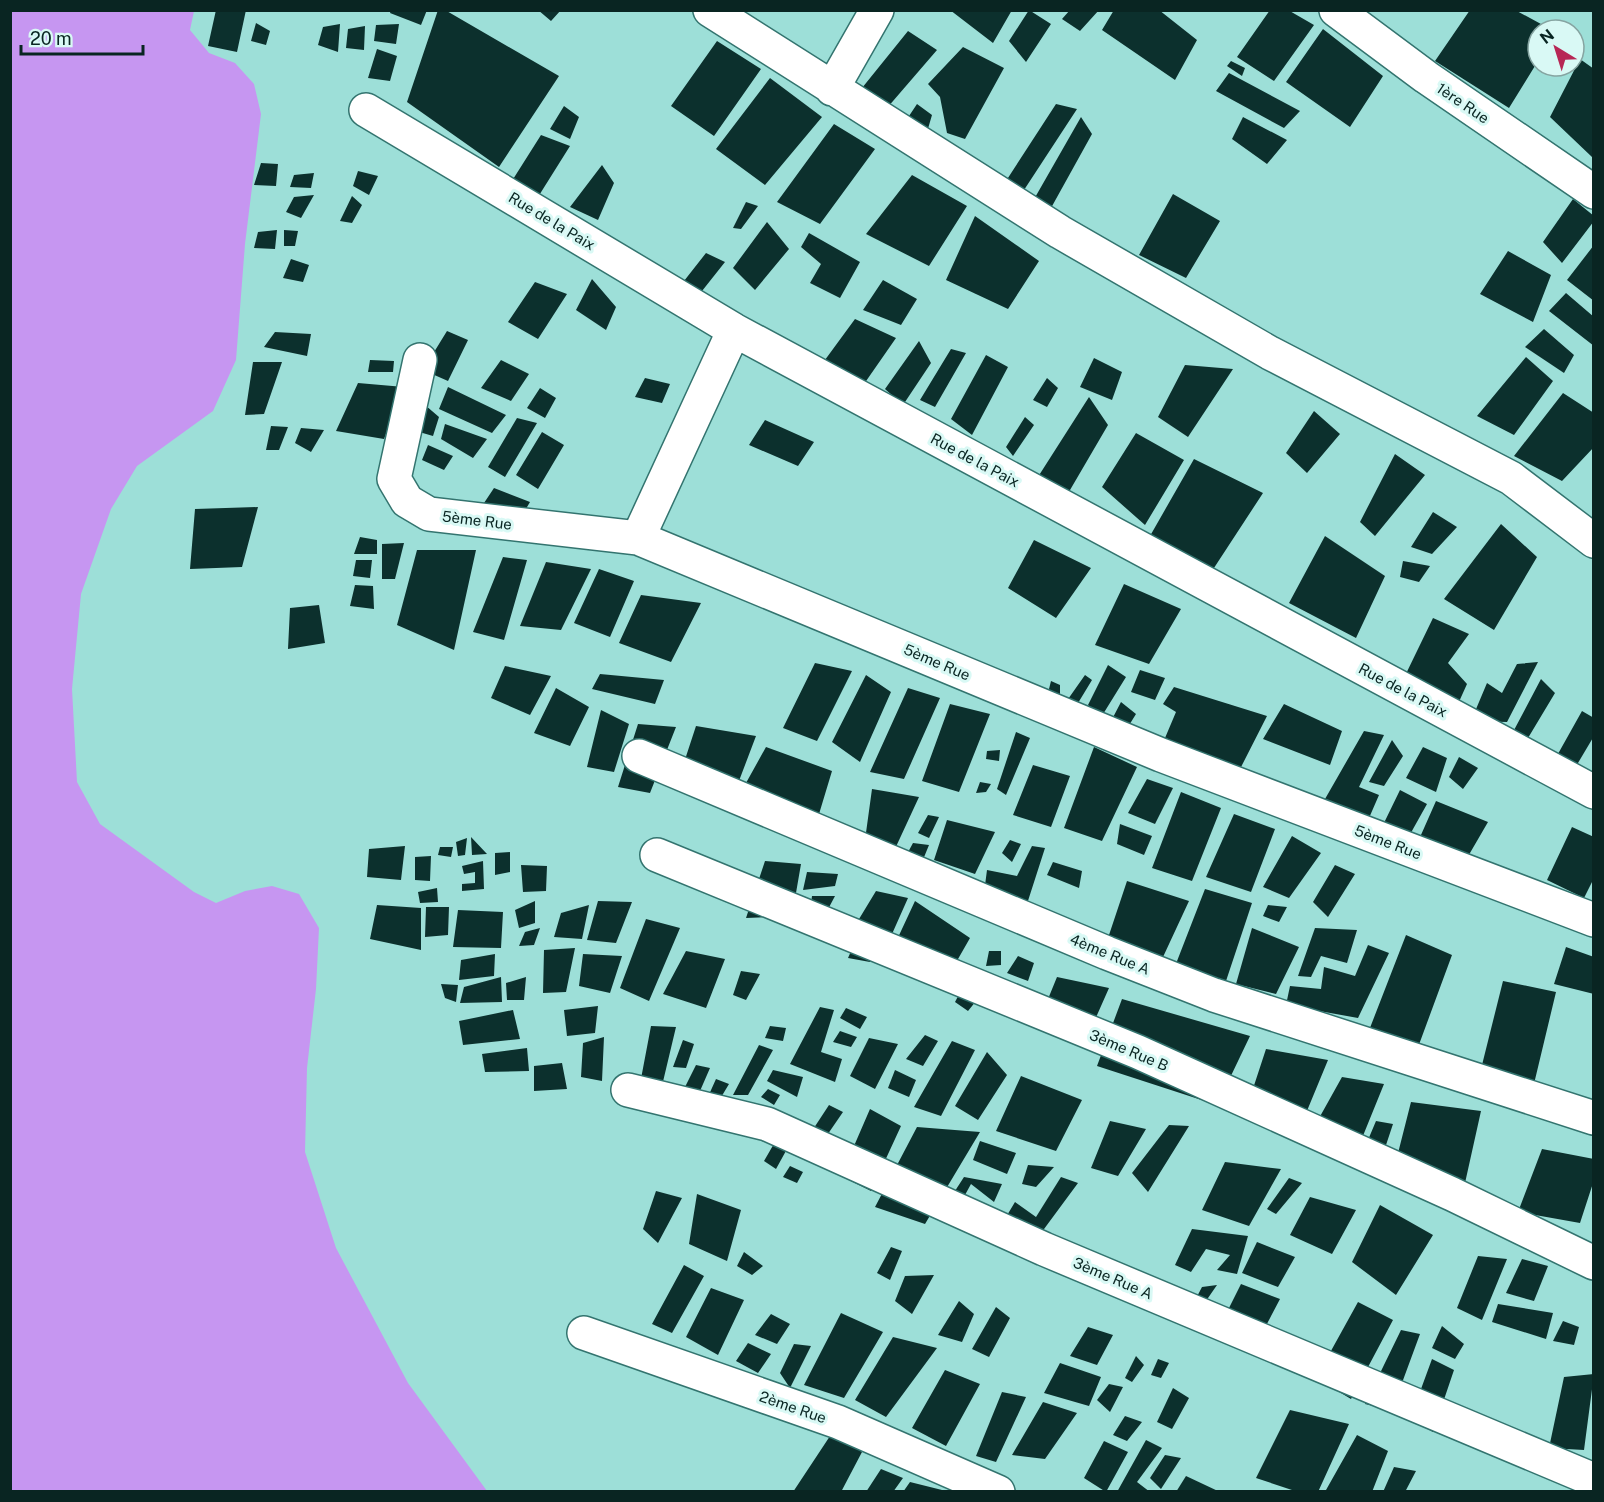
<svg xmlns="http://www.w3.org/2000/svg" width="1604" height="1502" font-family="'Public Sans',sans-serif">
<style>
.water{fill:#c696f1}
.building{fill:#0c302d}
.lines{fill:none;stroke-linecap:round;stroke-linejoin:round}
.minor-casing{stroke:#33746f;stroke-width:36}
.minor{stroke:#fff;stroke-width:33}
.labels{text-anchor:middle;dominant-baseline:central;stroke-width:6;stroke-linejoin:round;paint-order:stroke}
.street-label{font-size:15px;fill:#092522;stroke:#d9f9f5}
</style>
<rect width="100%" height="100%" fill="#9ddfd8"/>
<path class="water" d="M 10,11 L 194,11 L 190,30 L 209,53 L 235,63 L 254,84 L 261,114 L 245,244 L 236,360 L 213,411 L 137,466 L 111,509 L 81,594 L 72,689 L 77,782 L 100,824 L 194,892 L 216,903 L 245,891 L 272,886 L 299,894 L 319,928 L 316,989 L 307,1068 L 305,1152 L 336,1248 L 408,1383 L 487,1491 L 11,1491 Z"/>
<path class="building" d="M 216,10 L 246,10 L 237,52 L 208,46 Z
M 391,10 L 427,10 L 421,25 L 390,13 Z
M 438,10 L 445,10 L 559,76 L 499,167 L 407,102 Z
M 538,10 L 561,10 L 551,21 Z
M 950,10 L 1012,10 L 993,43 Z
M 1029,10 L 1051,24 L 1026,62 L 1009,41 Z
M 1070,10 L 1099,10 L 1080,31 L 1062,19 Z
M 1114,10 L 1159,10 L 1197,40 L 1175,80 L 1102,30 Z
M 1270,10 L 1288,10 L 1314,25 L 1274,81 L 1237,57 Z
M 1470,10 L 1515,10 L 1552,30 L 1538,30 L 1538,61 L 1509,108 L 1435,61 Z
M 256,23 L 270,31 L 266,45 L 251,41 Z
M 340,24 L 338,52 L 318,45 L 323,27 Z
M 399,24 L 396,44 L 374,41 L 376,25 Z
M 365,26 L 364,50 L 346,48 L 348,29 Z
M 1323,29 L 1383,76 L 1350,127 L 1286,82 Z
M 908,31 L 937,50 L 887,108 L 862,88 Z
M 717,41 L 761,69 L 714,136 L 671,106 Z
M 963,47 L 1004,68 L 965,139 L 947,133 L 940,97 L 928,84 Z
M 377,49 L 397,56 L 390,81 L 368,78 Z
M 1580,59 L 1594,69 L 1592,157 L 1550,117 Z
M 1231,61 L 1245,68 L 1242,76 L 1227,66 Z
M 1229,73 L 1300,111 L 1284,128 L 1216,91 Z
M 770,78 L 822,117 L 765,185 L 716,149 Z
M 917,104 L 932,115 L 927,132 L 905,122 Z
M 1056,104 L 1077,109 L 1024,190 L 1006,181 Z
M 564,106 L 579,117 L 570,139 L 550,129 Z
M 1081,117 L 1092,134 L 1051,208 L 1033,201 Z
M 1243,117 L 1287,140 L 1267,164 L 1232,139 Z
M 834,124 L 875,149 L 820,224 L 777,202 Z
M 541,135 L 570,146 L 538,197 L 510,184 Z
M 261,163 L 278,164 L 276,186 L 254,185 Z
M 602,165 L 614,183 L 598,220 L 570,207 Z
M 358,171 L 378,176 L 369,195 L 353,186 Z
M 314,173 L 311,188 L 290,187 L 294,175 Z
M 912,175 L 967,206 L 929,266 L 866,234 Z
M 1173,194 L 1220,221 L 1186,278 L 1139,255 Z
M 314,195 L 301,218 L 286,212 L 294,197 Z
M 352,196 L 362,205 L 352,223 L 340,221 Z
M 1573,199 L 1594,216 L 1594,221 L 1562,263 L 1543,242 Z
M 746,202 L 758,206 L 741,229 L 733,228 Z
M 975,216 L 1039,261 L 1008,309 L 946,280 Z
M 767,222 L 789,249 L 755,290 L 733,268 Z
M 277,230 L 275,249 L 254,248 L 258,232 Z
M 284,230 L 298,231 L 295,246 L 284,246 Z
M 809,233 L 860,262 L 840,298 L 810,283 L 821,264 L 801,247 Z
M 1594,245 L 1594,301 L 1567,280 Z
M 1508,251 L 1551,275 L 1533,322 L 1480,294 Z
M 706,253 L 725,262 L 702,291 L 684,281 Z
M 291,259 L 309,265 L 303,282 L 283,278 Z
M 592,279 L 616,307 L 606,330 L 576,310 Z
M 883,280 L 917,299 L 901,325 L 863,310 Z
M 535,282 L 567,294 L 538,339 L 508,322 Z
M 1566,293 L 1594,317 L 1594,346 L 1549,311 Z
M 855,319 L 896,338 L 864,384 L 822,364 Z
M 1544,329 L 1574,355 L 1564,373 L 1525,347 Z
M 447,331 L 468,340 L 448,381 L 423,370 Z
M 275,332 L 311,334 L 307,356 L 264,347 Z
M 919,341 L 931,363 L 903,405 L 885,389 Z
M 951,349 L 966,353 L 935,407 L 920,400 Z
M 986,355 L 1008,367 L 972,435 L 951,419 Z
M 1526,357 L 1553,381 L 1514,435 L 1477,416 Z
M 1094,358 L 1122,372 L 1112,400 L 1080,387 Z
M 370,360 L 394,361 L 393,372 L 368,372 Z
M 501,360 L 529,374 L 511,401 L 481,388 Z
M 253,362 L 282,362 L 264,414 L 245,415 Z
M 1185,365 L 1233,369 L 1188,437 L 1158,417 Z
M 645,378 L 670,384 L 662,403 L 635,397 Z
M 1047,378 L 1058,388 L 1047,407 L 1033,400 Z
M 358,383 L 404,387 L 384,439 L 336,431 Z
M 448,387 L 506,415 L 492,433 L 439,409 Z
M 540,388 L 556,398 L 545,418 L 527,408 Z
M 1563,393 L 1594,413 L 1594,447 L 1562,481 L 1514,456 Z
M 1089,397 L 1108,425 L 1063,502 L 1036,480 Z
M 425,405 L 439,417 L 433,436 L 409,429 Z
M 1314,411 L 1340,434 L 1307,473 L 1286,453 Z
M 1025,417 L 1034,425 L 1013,456 L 1006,447 Z
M 517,418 L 537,423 L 505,477 L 488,467 Z
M 765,420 L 814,442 L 798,466 L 749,445 Z
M 445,424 L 487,439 L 473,458 L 441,439 Z
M 271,426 L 288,427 L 279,450 L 266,450 Z
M 301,428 L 324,430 L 311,452 L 295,443 Z
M 542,432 L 564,445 L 538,489 L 516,475 Z
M 1136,433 L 1184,460 L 1145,525 L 1102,487 Z
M 428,445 L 453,456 L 444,470 L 422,460 Z
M 1395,454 L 1425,475 L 1375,536 L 1360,522 Z
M 1194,459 L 1263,493 L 1212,571 L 1150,536 Z
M 494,488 L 530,502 L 517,524 L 480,509 Z
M 258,507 L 242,567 L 190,569 L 195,509 Z
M 1433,512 L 1457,527 L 1432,554 L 1411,547 Z
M 1501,524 L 1537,557 L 1494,630 L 1444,599 Z
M 1325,536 L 1385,576 L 1356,638 L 1289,603 Z
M 360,537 L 377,540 L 377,554 L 354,554 Z
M 1034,540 L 1091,568 L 1056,618 L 1008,588 Z
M 404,543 L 395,579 L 382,579 L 382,544 Z
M 417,550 L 476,550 L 454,650 L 397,625 Z
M 503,557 L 527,560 L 504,640 L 473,632 Z
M 356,560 L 372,560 L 370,578 L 353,576 Z
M 1403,561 L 1430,566 L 1419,582 L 1400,577 Z
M 546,562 L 591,569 L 561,630 L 520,626 Z
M 599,569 L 634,581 L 610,637 L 574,623 Z
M 1124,584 L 1181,609 L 1149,664 L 1095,645 Z
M 355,585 L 373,586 L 374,609 L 350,606 Z
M 641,595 L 701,603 L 671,662 L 619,643 Z
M 319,605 L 325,643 L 288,649 L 290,608 Z
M 1433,618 L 1469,634 L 1448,663 L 1467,684 L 1453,715 L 1402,682 Z
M 1538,662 L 1507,722 L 1471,721 L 1487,683 L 1502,693 L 1517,664 Z
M 815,663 L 852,671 L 817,741 L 783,728 Z
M 1108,665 L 1126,677 L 1100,719 L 1088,705 Z
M 505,666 L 551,676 L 530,715 L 491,698 Z
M 1140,670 L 1165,678 L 1155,700 L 1131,692 Z
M 600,674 L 664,680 L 655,704 L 592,689 Z
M 866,675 L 891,692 L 860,762 L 832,742 Z
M 1085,675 L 1092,680 L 1075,708 L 1066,702 Z
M 1541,679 L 1555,693 L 1528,738 L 1513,732 Z
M 1051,681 L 1060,685 L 1060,699 L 1047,697 Z
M 1174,687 L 1267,716 L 1239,771 L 1165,738 L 1176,712 L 1163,704 Z
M 556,688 L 589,707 L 570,746 L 534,733 Z
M 908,688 L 940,698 L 904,779 L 870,772 Z
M 1121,702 L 1136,714 L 1123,735 L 1108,727 Z
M 950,704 L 990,714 L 959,792 L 922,781 Z
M 1284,704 L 1342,731 L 1330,765 L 1263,739 Z
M 601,710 L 629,724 L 614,772 L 587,767 Z
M 1582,711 L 1594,718 L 1594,736 L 1575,768 L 1554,761 Z
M 638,724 L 676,727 L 650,793 L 618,787 Z
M 696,726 L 756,736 L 731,802 L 675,790 Z
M 1364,731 L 1384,735 L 1359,787 L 1379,795 L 1369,818 L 1325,799 Z
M 1016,732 L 1030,738 L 1006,795 L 997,789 Z
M 1392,740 L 1403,756 L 1384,786 L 1369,782 Z
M 766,747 L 832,771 L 816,824 L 736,801 Z
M 1094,747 L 1137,767 L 1102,841 L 1064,828 Z
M 1423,747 L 1447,758 L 1436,792 L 1406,778 Z
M 1000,750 L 999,761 L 986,759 L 987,751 Z
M 1459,757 L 1478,768 L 1463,789 L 1449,777 Z
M 1033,765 L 1070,776 L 1051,827 L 1013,815 Z
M 1147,779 L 1173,788 L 1155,824 L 1128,813 Z
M 980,782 L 991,784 L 986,792 L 976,793 Z
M 872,789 L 919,797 L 894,851 L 865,840 Z
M 1400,790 L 1427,804 L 1408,838 L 1383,825 Z
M 1181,792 L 1221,808 L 1192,881 L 1152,868 Z
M 1436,801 L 1488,822 L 1463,865 L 1417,844 Z
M 1234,814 L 1275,829 L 1251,892 L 1206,877 Z
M 928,815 L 939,817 L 929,838 L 918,833 Z
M 947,820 L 995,832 L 975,874 L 934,860 Z
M 1120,824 L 1152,836 L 1144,855 L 1117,844 Z
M 1572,827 L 1594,837 L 1594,878 L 1584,898 L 1547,880 Z
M 1292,836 L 1321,853 L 1289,898 L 1263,887 Z
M 471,837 L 487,854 L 472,855 Z
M 467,838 L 465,855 L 458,856 L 456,842 Z
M 1010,840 L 1021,844 L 1012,862 L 1002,853 Z
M 913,843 L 929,845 L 920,867 L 900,867 Z
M 405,846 L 401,880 L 367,877 L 369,849 Z
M 1032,846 L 1045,848 L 1026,907 L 984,893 L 987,870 L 1017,876 Z
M 440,847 L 453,847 L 451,857 L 438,855 Z
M 510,852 L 510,872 L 495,875 L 495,853 Z
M 431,856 L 430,881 L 415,880 L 415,857 Z
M 483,861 L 484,889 L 462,891 L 462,884 L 475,883 L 475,872 L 464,874 L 462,866 Z
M 765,861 L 801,864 L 792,916 L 746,918 Z
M 1053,862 L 1082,871 L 1079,888 L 1047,875 Z
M 521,865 L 547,866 L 546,891 L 523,892 Z
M 1335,865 L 1355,874 L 1328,917 L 1313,902 Z
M 807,872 L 838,874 L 835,886 L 803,890 Z
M 1127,881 L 1189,901 L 1163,957 L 1109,935 Z
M 437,888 L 438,902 L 420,903 L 418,892 Z
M 1205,889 L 1252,903 L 1224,987 L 1172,974 Z
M 876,891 L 908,898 L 892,934 L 856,924 Z
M 812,896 L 835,896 L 826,913 L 810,912 Z
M 535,901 L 535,923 L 519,928 L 515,910 Z
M 598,901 L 632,902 L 616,943 L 587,940 Z
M 915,901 L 970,938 L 946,980 L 888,959 Z
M 377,905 L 421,908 L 421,950 L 370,939 Z
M 589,905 L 582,939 L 554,937 L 561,913 Z
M 1268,905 L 1287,907 L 1279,922 L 1263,916 Z
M 426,907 L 449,907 L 448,935 L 425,937 Z
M 458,910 L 503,912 L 501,948 L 453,947 Z
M 646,919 L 680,928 L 649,1001 L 620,988 Z
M 540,928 L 534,945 L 519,946 L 525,932 Z
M 1252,928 L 1299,947 L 1276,994 L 1236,984 Z
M 1315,928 L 1357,930 L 1347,963 L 1321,956 L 1311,977 L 1298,976 Z
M 859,933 L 881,937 L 870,962 L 848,958 Z
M 1406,935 L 1452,955 L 1417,1050 L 1368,1033 Z
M 1368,945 L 1389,953 L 1358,1018 L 1286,1005 L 1290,986 L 1321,989 L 1324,967 L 1355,976 Z
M 1566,947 L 1594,957 L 1594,994 L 1554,984 Z
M 575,948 L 566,992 L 543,993 L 544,950 Z
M 686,951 L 725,959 L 706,1008 L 663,994 Z
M 989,951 L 1001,951 L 1001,965 L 986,966 Z
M 495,954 L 494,976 L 459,980 L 461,960 Z
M 583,954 L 622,956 L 610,993 L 579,986 Z
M 1018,956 L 1034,963 L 1028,981 L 1007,973 Z
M 973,968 L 993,980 L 968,1011 L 955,1002 Z
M 741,971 L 760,974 L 746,1000 L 733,995 Z
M 501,977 L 502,1002 L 460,1003 L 464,987 Z
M 526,977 L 524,1000 L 507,1000 L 506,983 Z
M 1057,977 L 1109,988 L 1086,1040 L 1037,1026 Z
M 1503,981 L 1556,992 L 1533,1088 L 1480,1073 Z
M 441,984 L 458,985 L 456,1002 L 445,998 Z
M 1122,999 L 1250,1036 L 1217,1105 L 1097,1066 Z
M 598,1006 L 595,1033 L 567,1036 L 564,1010 Z
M 820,1007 L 834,1010 L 821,1052 L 842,1059 L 835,1082 L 790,1064 Z
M 846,1008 L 867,1017 L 860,1029 L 840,1018 Z
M 513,1010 L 520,1039 L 463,1045 L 459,1021 Z
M 651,1026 L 676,1027 L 661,1090 L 640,1084 Z
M 770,1026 L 786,1028 L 783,1041 L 765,1038 Z
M 840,1031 L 857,1037 L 851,1047 L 833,1042 Z
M 925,1035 L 938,1041 L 923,1066 L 906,1059 Z
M 604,1037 L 602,1081 L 581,1077 L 583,1043 Z
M 869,1038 L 898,1044 L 875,1089 L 850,1076 Z
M 683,1040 L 694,1044 L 686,1068 L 673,1067 Z
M 952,1041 L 975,1050 L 941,1116 L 914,1107 Z
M 759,1045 L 773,1050 L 748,1095 L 733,1095 Z
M 527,1048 L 529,1071 L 485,1072 L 482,1054 Z
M 1266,1049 L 1328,1060 L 1297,1135 L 1244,1116 Z
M 987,1052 L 1007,1075 L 978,1120 L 955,1106 Z
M 562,1063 L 567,1089 L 534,1091 L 534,1066 Z
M 696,1065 L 710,1068 L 700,1091 L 685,1087 Z
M 773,1070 L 803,1077 L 797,1097 L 767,1081 Z
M 895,1070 L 916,1080 L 909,1097 L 888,1088 Z
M 1021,1076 L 1082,1100 L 1056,1151 L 996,1131 Z
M 1342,1077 L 1384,1084 L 1356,1153 L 1308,1138 Z
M 716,1079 L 729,1084 L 717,1104 L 707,1099 Z
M 768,1089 L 780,1095 L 774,1105 L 761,1097 Z
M 1411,1102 L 1481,1111 L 1463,1192 L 1395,1165 Z
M 829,1105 L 843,1112 L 821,1144 L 808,1137 Z
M 870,1109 L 901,1126 L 871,1191 L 841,1176 Z
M 1110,1121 L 1146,1129 L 1118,1176 L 1091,1168 Z
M 1376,1121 L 1393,1124 L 1380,1163 L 1360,1159 Z
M 1169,1125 L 1189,1126 L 1148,1192 L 1132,1173 Z
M 917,1127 L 980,1132 L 925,1224 L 875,1207 Z
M 980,1141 L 1016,1153 L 1007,1174 L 973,1160 Z
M 775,1142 L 787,1149 L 776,1169 L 764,1161 Z
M 1542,1149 L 1594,1159 L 1594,1180 L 1580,1223 L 1518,1212 Z
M 1225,1162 L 1281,1169 L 1249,1226 L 1202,1210 Z
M 1028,1165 L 1054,1167 L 1036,1187 L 1022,1184 Z
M 790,1166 L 803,1172 L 797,1183 L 783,1177 Z
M 964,1177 L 1002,1184 L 994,1202 L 971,1184 L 954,1215 L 942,1211 Z
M 1061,1177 L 1078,1183 L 1030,1248 L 994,1237 L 1015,1202 L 1036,1217 Z
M 1289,1178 L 1302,1183 L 1276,1214 L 1267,1209 Z
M 656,1191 L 682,1198 L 658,1243 L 643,1229 Z
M 697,1194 L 741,1210 L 727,1261 L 689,1244 Z
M 1310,1197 L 1356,1210 L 1332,1254 L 1290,1235 Z
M 1380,1205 L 1433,1235 L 1396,1295 L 1352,1262 Z
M 1192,1229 L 1248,1236 L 1237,1274 L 1217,1270 L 1230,1255 L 1206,1249 L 1191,1272 L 1175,1265 Z
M 1257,1242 L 1295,1257 L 1278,1287 L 1242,1273 Z
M 891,1247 L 902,1251 L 890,1280 L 877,1273 Z
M 744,1252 L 763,1266 L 752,1275 L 737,1266 Z
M 1478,1256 L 1507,1259 L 1482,1320 L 1457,1308 Z
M 1522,1259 L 1548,1266 L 1534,1301 L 1506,1293 Z
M 684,1265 L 704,1276 L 672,1333 L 652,1324 Z
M 934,1275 L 912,1314 L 895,1301 L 905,1276 Z
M 1241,1284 L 1280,1299 L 1258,1341 L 1221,1324 Z
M 1217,1285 L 1199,1311 L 1191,1308 L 1202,1287 Z
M 711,1288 L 744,1300 L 718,1355 L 686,1337 Z
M 959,1301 L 974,1314 L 962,1342 L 938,1335 Z
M 1358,1302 L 1393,1320 L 1351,1399 L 1316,1378 Z
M 1498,1304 L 1553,1313 L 1546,1339 L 1492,1322 Z
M 996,1307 L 1010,1318 L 989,1357 L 972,1349 Z
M 841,1313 L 883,1332 L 844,1398 L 804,1385 Z
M 771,1314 L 790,1324 L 777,1344 L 755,1335 Z
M 1563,1321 L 1579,1327 L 1574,1345 L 1553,1341 Z
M 1442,1326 L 1464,1344 L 1455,1359 L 1432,1348 Z
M 1088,1327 L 1113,1335 L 1097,1365 L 1070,1356 Z
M 1401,1330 L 1420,1334 L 1392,1410 L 1365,1404 Z
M 893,1337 L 937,1348 L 886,1417 L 855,1400 Z
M 748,1343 L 771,1354 L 758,1373 L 736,1361 Z
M 794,1344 L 811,1346 L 790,1388 L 780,1373 Z
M 1136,1356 L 1144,1365 L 1132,1382 L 1125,1378 Z
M 1158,1359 L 1169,1363 L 1161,1378 L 1151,1375 Z
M 1432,1359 L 1454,1370 L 1433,1432 L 1410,1419 Z
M 1060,1363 L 1101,1377 L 1089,1406 L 1044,1393 Z
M 945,1370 L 980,1384 L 946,1446 L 912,1428 Z
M 1594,1374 L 1584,1450 L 1549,1448 L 1564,1377 Z
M 1109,1384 L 1123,1387 L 1110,1412 L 1097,1400 Z
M 1173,1388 L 1189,1398 L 1172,1429 L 1157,1422 Z
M 1002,1392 L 1026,1397 L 996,1462 L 976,1456 Z
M 1043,1402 L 1077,1413 L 1045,1459 L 1012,1455 Z
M 1290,1410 L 1349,1424 L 1318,1492 L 1298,1492 L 1256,1478 Z
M 1125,1416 L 1142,1422 L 1127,1441 L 1113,1435 Z
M 832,1433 L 862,1452 L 841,1492 L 793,1492 Z
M 1357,1435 L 1388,1451 L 1372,1492 L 1326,1490 Z
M 1146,1440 L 1162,1448 L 1137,1482 L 1150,1492 L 1117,1492 Z
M 1104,1441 L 1128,1452 L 1106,1492 L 1084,1478 Z
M 1165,1455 L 1181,1458 L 1161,1489 L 1150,1478 Z
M 1394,1467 L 1416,1471 L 1405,1492 L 1383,1492 Z
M 881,1469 L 903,1478 L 893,1492 L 866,1492 Z
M 1186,1476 L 1220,1492 L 1176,1492 Z
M 910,1482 L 946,1491 L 946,1492 L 903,1492 Z"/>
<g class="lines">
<g class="minor-casing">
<path id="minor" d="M 710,10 L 1060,232 L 1270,353 L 1511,478 L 1594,541
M 1336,10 L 1426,77 L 1594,192
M 832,89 L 877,10
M 366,110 L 734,330 L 1594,792
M 420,360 L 394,479 L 407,501 L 429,514 L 638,538 L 1161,755 L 1594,920
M 638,538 L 734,330
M 639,756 L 1107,953 L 1214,995 L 1594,1118
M 657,855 L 1138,1052 L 1452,1194 L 1594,1263
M 628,1090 L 767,1124 L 1044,1249 L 1594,1480
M 584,1333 L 838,1422 L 998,1492"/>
</g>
<use href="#minor" class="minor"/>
</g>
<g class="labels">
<g class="street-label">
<text transform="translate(1463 103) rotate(34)">1ère Rue</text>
<text transform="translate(552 221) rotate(31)">Rue de la Paix</text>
<text transform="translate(975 460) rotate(28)">Rue de la Paix</text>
<text transform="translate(477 520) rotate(7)">5ème Rue</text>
<text transform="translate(937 662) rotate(23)">5ème Rue</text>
<text transform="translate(1403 690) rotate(28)">Rue de la Paix</text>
<text transform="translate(1388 842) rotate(21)">5ème Rue</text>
<text transform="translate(1110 954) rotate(22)">4ème Rue A</text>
<text transform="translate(1129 1050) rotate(23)">3ème Rue B</text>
<text transform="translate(1113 1278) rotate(23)">3ème Rue A</text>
<text transform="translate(793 1407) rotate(19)">2ème Rue</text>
</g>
</g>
<rect width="1604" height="1502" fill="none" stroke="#092522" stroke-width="24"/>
<g transform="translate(1556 48) rotate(322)"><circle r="28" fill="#d9f9f5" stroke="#86a4a1" stroke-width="1.5"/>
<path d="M0-4.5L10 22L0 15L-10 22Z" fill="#b72755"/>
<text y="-9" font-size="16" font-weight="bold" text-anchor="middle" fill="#092522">N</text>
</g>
<path d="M21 45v9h122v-9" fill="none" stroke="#092522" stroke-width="3"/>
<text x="30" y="45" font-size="18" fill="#092522" stroke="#d9f9f5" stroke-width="4.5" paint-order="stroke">20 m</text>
</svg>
